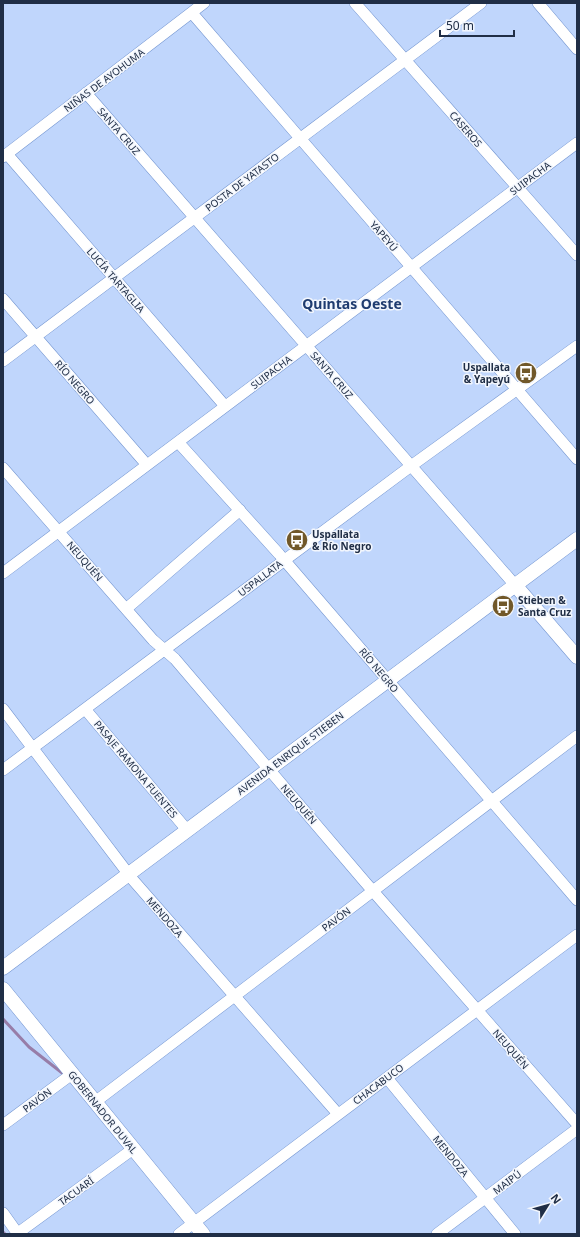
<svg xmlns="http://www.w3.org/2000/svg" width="580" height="1237" font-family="'Noto Sans',sans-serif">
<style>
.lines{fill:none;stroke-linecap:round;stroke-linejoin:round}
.stream{stroke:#977da8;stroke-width:3}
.minor-casing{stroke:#7496d1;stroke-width:12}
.major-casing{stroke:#7496d1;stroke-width:15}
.minor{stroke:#fff;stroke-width:11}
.major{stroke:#fff;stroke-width:14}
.labels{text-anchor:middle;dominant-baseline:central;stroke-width:3;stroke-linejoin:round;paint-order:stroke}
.street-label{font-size:10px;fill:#202e46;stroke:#f2f6fd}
.poi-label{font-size:10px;font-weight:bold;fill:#202e46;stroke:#f2f6fd;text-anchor:start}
.district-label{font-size:14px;font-weight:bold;fill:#1f3c70;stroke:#f2f6fd}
</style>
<rect width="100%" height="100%" fill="#c0d6fc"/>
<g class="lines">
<path class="stream" d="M 3,1019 L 29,1047 L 66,1076
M 3,1232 L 5,1234"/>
<g class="minor-casing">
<path id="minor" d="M 355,3 L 577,255
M 538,3 L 577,49
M 192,13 L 577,459
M 86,93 L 515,585
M 7,154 L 225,406
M 3,157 L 204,3
M 3,299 L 147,465
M 3,361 L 481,3
M 178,442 L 279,554 L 577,900
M 3,468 L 153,640 L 175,659 L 365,882 L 577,1124
M 3,573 L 577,143
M 126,609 L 240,510
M 3,709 L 133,880 L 338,1114
M 85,709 L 187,830
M 3,770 L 411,466 L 577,346
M 387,1078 L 515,1234
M 95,1102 L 577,736
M 3,1125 L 72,1074
M 3,1213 L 18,1234
M 18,1233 L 133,1149
M 179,1234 L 577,935
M 437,1234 L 577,1129"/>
</g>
<g class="major-casing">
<path id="major" d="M 515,585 L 577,657
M 3,968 L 577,539
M 3,989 L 203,1234"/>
</g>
<use href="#minor" class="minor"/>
<use href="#major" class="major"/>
</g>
<defs>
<g id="bus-disc" transform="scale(1.15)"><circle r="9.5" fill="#715829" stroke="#f2f6fd"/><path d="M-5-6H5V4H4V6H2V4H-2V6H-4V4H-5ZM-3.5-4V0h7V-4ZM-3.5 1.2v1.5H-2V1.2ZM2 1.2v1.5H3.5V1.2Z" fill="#fff"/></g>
</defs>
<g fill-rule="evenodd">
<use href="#bus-disc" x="526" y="373"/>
<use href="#bus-disc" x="297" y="540"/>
<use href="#bus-disc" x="503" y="606"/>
</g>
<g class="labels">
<g class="street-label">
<text transform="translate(104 80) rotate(-37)">NIÑAS DE AYOHUMA</text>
<text transform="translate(466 129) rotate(49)">CASEROS</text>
<text transform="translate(119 131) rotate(49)">SANTA CRUZ</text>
<text transform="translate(530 178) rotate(-37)">SUIPACHA</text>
<text transform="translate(242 182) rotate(-37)">POSTA DE YATASTO</text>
<text transform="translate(384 236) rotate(49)">YAPEYÚ</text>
<text transform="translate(116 280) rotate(49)">LUCÍA TARTAGLIA</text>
<text transform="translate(271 372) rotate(-37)">SUIPACHA</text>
<text transform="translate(332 375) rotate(49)">SANTA CRUZ</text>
<text transform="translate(75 382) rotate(49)">RÍO NEGRO</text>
<text transform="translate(85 561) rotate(49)">NEUQUÉN</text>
<text transform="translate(260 578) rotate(-37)">USPALLATA</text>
<text transform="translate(379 670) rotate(50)">RÍO NEGRO</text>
<text transform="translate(290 753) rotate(-37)">AVENIDA ENRIQUE STIEBEN</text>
<text transform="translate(136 769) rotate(50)">PASAJE RAMONA FUENTES</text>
<text transform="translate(299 804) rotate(49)">NEUQUÉN</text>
<text transform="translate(165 917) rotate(49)">MENDOZA</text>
<text transform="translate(336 919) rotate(-37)">PAVÓN</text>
<text transform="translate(511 1049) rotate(49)">NEUQUÉN</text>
<text transform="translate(378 1084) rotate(-37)">CHACABUCO</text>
<text transform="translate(37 1100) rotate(-37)">PAVÓN</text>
<text transform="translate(103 1112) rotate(51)">GOBERNADOR DUVAL</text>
<text transform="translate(451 1156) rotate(51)">MENDOZA</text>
<text transform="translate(507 1182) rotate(-37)">MAIPÚ</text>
<text transform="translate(76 1191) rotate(-36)">TACUARÍ</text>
</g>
<g class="poi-label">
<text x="510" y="367" text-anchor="end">Uspallata<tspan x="510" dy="12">&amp; Yapeyú</tspan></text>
<text x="312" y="534">Uspallata<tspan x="312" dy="12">&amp; Río Negro</tspan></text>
<text x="518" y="600">Stieben &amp;<tspan x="518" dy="12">Santa Cruz</tspan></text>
</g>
<g class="district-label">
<text x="352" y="303">Quintas Oeste</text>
</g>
</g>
<rect width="580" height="1237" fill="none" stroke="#202e46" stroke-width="8"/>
<g transform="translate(548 1205) rotate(53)" stroke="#f2f6fd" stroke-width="3" paint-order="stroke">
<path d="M0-3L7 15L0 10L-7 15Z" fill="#202e46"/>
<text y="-6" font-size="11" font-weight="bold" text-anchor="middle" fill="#202e46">N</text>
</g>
<path d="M440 30v6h74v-6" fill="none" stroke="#202e46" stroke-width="2"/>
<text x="446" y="30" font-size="12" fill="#202e46" stroke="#f2f6fd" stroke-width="3" paint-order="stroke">50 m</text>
</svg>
